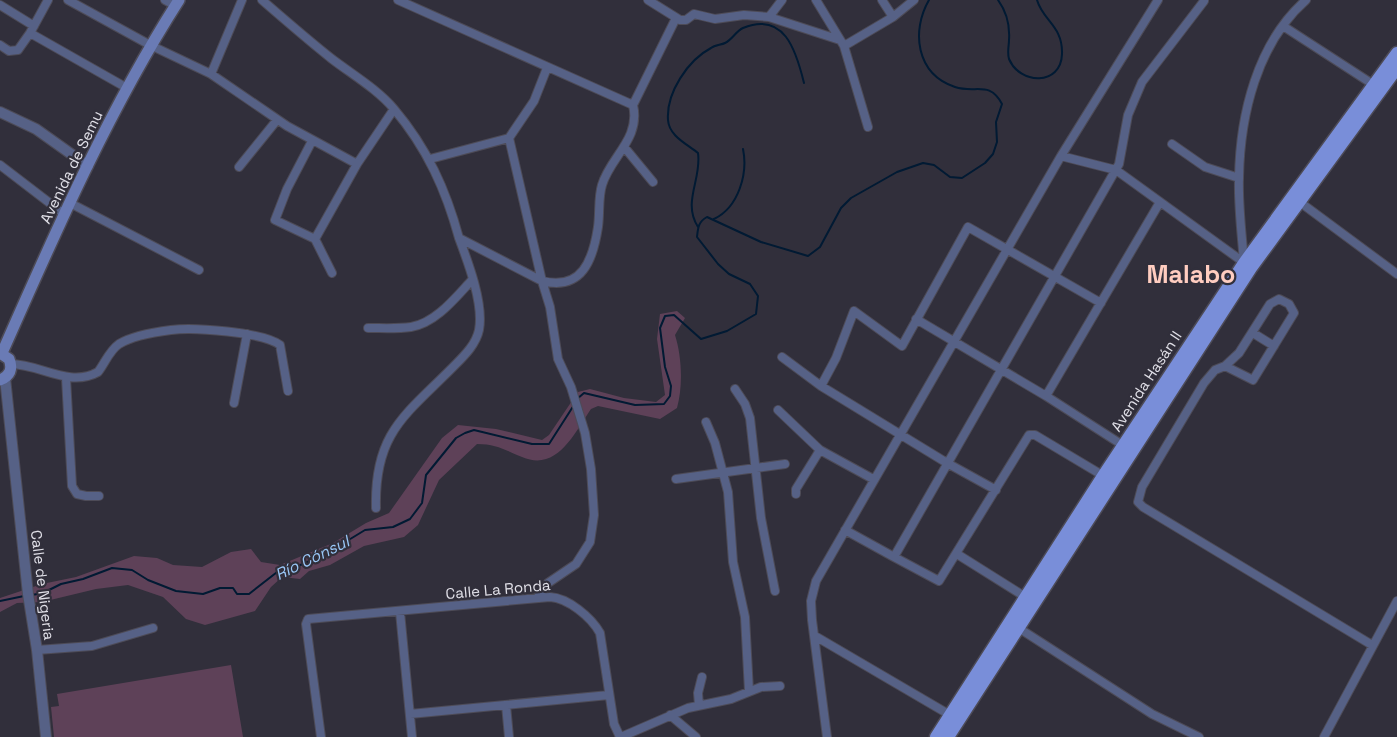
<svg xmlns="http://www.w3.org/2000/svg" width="1397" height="737" font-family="'Space Grotesk',sans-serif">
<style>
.green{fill:#5e4158}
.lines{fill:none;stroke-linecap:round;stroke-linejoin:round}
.stream{stroke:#011a33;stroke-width:2}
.minor-casing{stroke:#4d4b57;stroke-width:10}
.tertiary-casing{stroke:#4d4b57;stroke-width:12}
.secondary-casing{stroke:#4d4b57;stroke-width:14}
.primary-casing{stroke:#4d4b57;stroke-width:15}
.minor{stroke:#566186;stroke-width:8}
.tertiary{stroke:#566186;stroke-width:10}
.secondary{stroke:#6a7bb5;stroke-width:11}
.primary{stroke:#798ed9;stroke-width:12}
.labels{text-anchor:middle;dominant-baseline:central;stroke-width:4.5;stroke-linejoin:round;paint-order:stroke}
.street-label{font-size:15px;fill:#e1e0e8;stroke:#312f3b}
.water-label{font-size:16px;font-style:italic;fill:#9ac8f8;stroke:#312f3b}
.town-label{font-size:25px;font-weight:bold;fill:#ffcdc0;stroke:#312f3b}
</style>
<rect width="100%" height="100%" fill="#312f3b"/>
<path class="green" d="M 677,311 L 685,318 L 675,335 C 682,357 683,386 677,408 L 660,419 L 598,406 L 591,409 C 574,434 557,472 522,457 C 505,450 496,444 477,444 L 439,480 L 418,525 L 404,537 L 364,546 L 330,565 L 309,571 L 300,579 L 282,577 L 271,587 L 255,611 L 205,625 L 186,619 L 163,597 L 128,585 L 96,589 L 42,602 L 17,603 L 0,612 L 0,598 L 42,584 L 76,577 L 134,556 L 157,558 L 173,565 L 202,567 L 231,552 L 251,549 L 261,562 L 280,565 L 333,543 L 366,523 L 389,513 L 442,438 L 458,425 L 496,429 L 542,440 L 549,435 L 578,392 L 590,389 L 624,398 L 656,402 L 665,395 L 657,339 L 660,314 Z
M 231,665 L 243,737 L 54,737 L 51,707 L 59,706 L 57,694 Z"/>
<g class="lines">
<path class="stream" d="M 998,0 C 1006,11 1010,26 1009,40 C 1009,46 1007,52 1009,59 C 1020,85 1061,86 1062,54 C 1063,26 1043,21 1037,0
M 714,219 C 739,207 748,173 743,149
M 698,227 C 682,202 702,179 698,153 C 687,144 669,136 668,120 C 666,93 688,60 711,48 C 715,45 721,45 725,43 C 732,40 736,31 743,28 C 784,11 796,50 804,83
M 577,399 L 584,393 L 635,405 L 664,404 L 670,396 L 671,386 L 665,367 L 660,328 L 665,316 L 674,315 L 701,339 L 727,331 L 756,314 L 758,296 L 750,284 L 729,274 L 718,264 L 697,237 C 698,228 698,222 707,217 L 761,242 L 808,256 L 820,247 L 841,208 L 851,198 L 897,172 L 923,163 L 934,165 L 950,177 L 962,178 L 985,163 L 993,154 L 997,142 L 996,122 L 1002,104 C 989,80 976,94 955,87 C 916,74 911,31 929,0
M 32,595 L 43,593 L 61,584 L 83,579 L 112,568 L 132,570 L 148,580 L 176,591 L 203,594 L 220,588 L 233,588 L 237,594 L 249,594 L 281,569 L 298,566 L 324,555 L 365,530 L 393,527 L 410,519 L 422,503 L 426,475 L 456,438 L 465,433 L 474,430 L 532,444 L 549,444 L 574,405
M 0,601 L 24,596"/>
<g class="minor-casing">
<path id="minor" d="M 68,0 L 150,45 L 211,74 L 287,126 L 357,164
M 165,0 L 176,6
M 262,0 C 285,20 308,40 332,59 C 353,75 377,89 394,109 C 427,148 446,190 459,238 L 542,281 C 582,291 593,260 598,227 C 600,213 598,198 602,185 C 610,157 641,139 633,105 L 676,18
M 398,0 L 633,105
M 648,0 L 680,20 L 686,20 L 694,14 L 715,19 L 744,15 L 769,17 L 840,40
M 816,0 L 844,46 L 868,127
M 882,0 L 893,17
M 0,5 L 34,26
M 769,17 L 782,0
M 1283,26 L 1374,85
M 30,33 L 127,88
M 0,45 L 9,51 L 18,50 L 30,33 L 48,0
M 844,46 L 893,17 L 914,0
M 211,74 L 242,0
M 509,138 L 542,281 L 550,307 L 558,359 L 571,387 L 585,433 L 591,469 L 594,515 L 590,542 L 576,564 L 548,583 L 537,598
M 312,141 L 287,189 L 275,220 L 315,239
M 1172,144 L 1205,167 L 1239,178
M 625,148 L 653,182
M 1061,156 L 1158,0
M 430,159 L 509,138 L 534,101 L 547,68
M 0,165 L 64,214
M 239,167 L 277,120
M 1297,200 L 1397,274
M 70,203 L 199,270
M 1244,263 C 1242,235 1238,206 1239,178 C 1240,115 1257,43 1306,0
M 332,273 L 315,239 L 357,164 L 394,109
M 916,319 L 1046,396 L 1124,446
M 368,328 C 382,328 397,329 411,327 C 436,323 456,297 472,280
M 1253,333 L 1274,346
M 782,357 L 821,386 L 947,463 L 996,490
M 11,364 C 40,364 69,388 98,372 C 105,363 109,351 119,344 C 132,336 155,332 171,330 C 193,327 263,332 280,345 L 288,391
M 1225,366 L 1253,380 L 1294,313 L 1289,304 L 1279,299 L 1270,304 L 1239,353 L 1225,366 L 1215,370 L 1204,383 L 1142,487 L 1138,502 L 1143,507 L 1372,645
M 66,378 L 72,486 L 77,494 L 86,496 L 99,496
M 821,386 L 836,358 L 854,311 L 902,346 L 968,227 L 1101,303
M 735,389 L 745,404 L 750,418 L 761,518 L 775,591
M 1046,396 L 1160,202
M 234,403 L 247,334
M 778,410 L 820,450 L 873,479
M 706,422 L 715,443 L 728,492 L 733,562 L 745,617 L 749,691
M 676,479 L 785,464
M 796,494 L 796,489 L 820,450
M 376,508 C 374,431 407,414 456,364 C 465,355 476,344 479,330 C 484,304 468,262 459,238
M 845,530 L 894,557 L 1119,164 L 1128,115 L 1142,82 L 1204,1
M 957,554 L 1027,598
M 894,557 L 939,581 L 1029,435 L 1035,435 L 1107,478
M 400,612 L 412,737
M 1017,627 L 1152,714 L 1199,737
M 815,636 L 950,715
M 37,650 L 92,646 L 153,628
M 506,705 L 509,737
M 699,705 L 698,693 L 702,677
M 410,714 L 609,695
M 670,715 L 696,737
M 321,737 L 306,624 L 308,619 L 550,597 C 568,598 591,617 600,633 L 614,724 L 620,737
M 621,737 L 688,708 L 731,699 L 761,687 L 780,686
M 827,737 L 812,620 L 811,601 L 816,581 L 1061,156 L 1116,170 L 1246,264
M 1324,737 L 1397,601"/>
</g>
<g class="tertiary-casing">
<path id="tertiary" d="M 0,112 L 36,129 L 88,166
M 5,378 L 28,594 L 37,650 L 46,737"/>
</g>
<g class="secondary-casing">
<path id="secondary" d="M 0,353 L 9,359 C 13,369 10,376 0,380
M 2,353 C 55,233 108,111 179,0"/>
</g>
<g class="primary-casing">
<path id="primary" d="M 936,737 L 1103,476 L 1244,263 L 1397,53
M 948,737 L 1251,268 L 1397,68"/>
</g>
<use href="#minor" class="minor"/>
<use href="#tertiary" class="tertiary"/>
<use href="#secondary" class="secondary"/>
<use href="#primary" class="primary"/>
</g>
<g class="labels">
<g class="street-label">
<text transform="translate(71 167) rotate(-64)">Avenida de Semu</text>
<text transform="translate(1146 381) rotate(-57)">Avenida Hasán II</text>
<text transform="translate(43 585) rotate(83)">Calle de Nigeria</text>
<text transform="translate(498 589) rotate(-5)">Calle La Ronda</text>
</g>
<g class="water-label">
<text transform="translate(312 558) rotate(-26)">Río Cónsul</text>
</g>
<g class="town-label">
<text x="1191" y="274">Malabo</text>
</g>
</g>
</svg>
